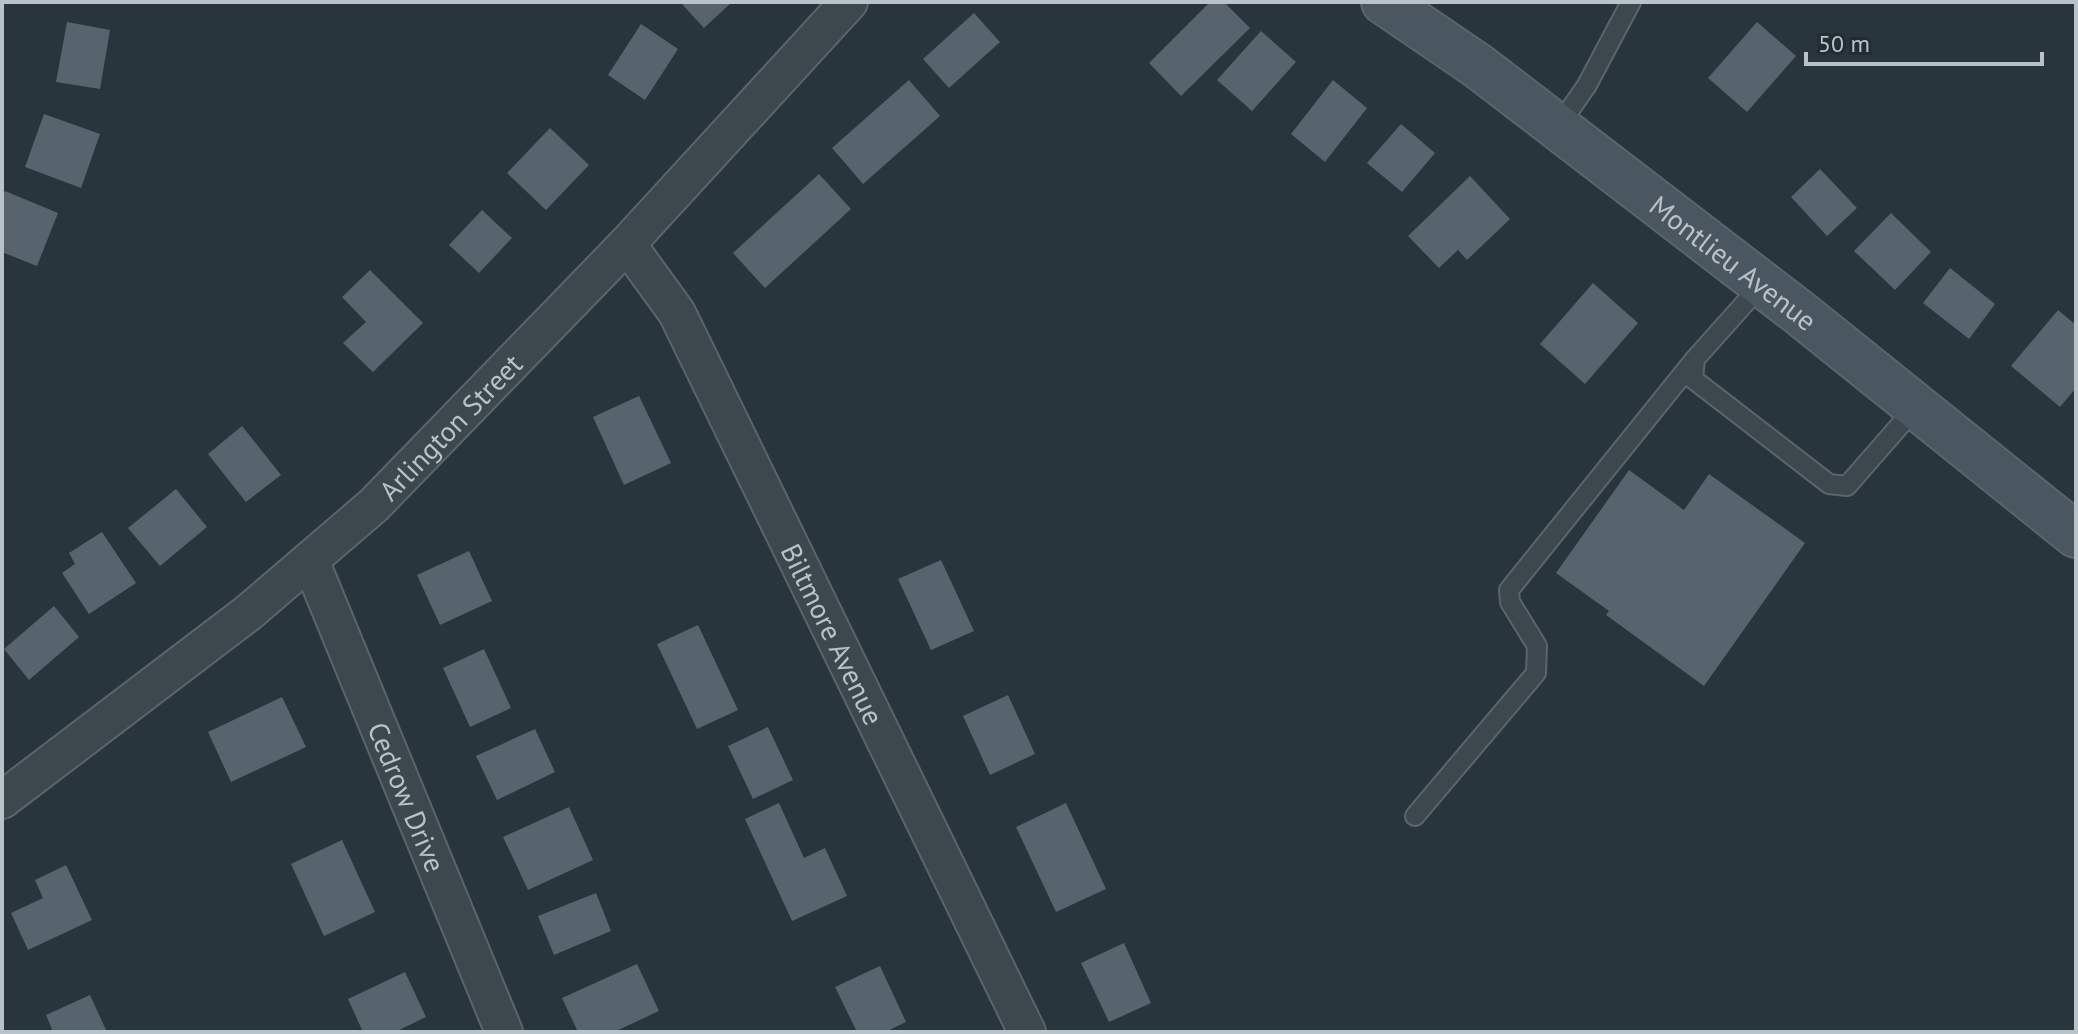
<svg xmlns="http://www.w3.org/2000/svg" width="2078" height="1034" font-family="'PT Sans',sans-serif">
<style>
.building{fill:#57646d}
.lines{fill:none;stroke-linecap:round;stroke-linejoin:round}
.lane-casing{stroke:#5a656b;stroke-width:22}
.street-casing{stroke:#5a656b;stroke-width:40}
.secondary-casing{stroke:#5a656b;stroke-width:48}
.lane{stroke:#3c474e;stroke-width:18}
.street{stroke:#3c474e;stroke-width:36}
.secondary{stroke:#4b5760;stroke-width:44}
.labels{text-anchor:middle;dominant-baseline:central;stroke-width:8;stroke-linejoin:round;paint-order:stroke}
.street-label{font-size:28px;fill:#b9c2c8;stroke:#212c33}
</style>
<rect width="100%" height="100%" fill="#29353d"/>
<path class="building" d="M 680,2 L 732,2 L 704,28 Z
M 1210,2 L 1224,2 L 1250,28 L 1181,96 L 1149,63 Z
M 974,13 L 1000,42 L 949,88 L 923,59 Z
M 67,22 L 110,30 L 100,89 L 56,82 Z
M 1757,22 L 1796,56 L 1747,112 L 1708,78 Z
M 641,24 L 678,49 L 645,100 L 608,75 Z
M 1261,31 L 1296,62 L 1252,111 L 1217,80 Z
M 909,80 L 940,116 L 863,184 L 832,148 Z
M 1333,80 L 1367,108 L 1325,162 L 1291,134 Z
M 44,114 L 100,134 L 81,188 L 25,167 Z
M 1401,124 L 1435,153 L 1402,192 L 1367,163 Z
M 550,128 L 589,165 L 546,210 L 507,173 Z
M 1820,169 L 1857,208 L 1827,236 L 1791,197 Z
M 819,174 L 851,209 L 765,288 L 733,253 Z
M 1470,176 L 1510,219 L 1467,260 L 1458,250 L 1439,268 L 1408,236 Z
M 5,191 L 58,213 L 37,266 L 2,252 L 2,197 Z
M 482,210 L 512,238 L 479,273 L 449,245 Z
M 1891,213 L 1931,252 L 1895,290 L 1854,251 Z
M 1950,268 L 1995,304 L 1969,339 L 1923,303 Z
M 370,270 L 423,323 L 373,372 L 343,343 L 366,322 L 342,297 Z
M 1593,283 L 1638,323 L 1585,384 L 1540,344 Z
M 2058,310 L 2076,325 L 2076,388 L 2060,407 L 2011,366 Z
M 639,396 L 671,463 L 624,485 L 593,417 Z
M 242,426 L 281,475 L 246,502 L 208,454 Z
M 1629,470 L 1684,510 L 1709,474 L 1805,543 L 1704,686 L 1606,615 L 1609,611 L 1556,573 Z
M 176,489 L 207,527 L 160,566 L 128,528 Z
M 102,532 L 136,583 L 89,614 L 62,573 L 75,564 L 69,553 Z
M 469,551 L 492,601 L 440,625 L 417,575 Z
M 941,560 L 974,631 L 931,650 L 898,579 Z
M 54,606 L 79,637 L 29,680 L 4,649 Z
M 698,625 L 738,710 L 697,729 L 657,644 Z
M 484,649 L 511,708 L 470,727 L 443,668 Z
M 1008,695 L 1035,754 L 990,775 L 963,716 Z
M 282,697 L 306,747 L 231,782 L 208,732 Z
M 768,727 L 793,780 L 753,799 L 728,746 Z
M 535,729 L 555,772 L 497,800 L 476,756 Z
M 779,803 L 804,858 L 825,848 L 847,896 L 792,921 L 745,819 Z
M 1066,803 L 1106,889 L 1056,912 L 1016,827 Z
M 569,807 L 593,860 L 528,890 L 503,837 Z
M 342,840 L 375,912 L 324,936 L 291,864 Z
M 66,865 L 92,920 L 28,950 L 11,913 L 43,898 L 35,880 Z
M 596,893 L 611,931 L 554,955 L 538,916 Z
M 1124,943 L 1151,1003 L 1109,1022 L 1081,963 Z
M 637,964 L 659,1011 L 614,1032 L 578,1032 L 562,998 Z
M 880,966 L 906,1022 L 885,1032 L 857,1032 L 835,987 Z
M 405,972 L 426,1017 L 395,1032 L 363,1032 L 348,999 Z
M 90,995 L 107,1032 L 53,1032 L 46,1015 Z"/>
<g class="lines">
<g class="lane-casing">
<path id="lane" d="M 1558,127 L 1587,85 L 1631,2
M 1762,284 L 1695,359 L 1693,379 L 1829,484 L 1847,486 L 1916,407
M 1415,816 L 1536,673 L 1537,646 L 1510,602 L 1509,590 L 1695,359"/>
</g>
<g class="street-casing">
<g id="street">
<path id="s1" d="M 627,244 L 677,313 L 1027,1032"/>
<path id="s2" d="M 310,560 L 504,1032"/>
<path id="s3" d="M 2,800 L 248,613 L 374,505 L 627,244 L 849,2"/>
</g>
</g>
<g class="secondary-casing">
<g id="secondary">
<path id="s4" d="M 1384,2 L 1478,66 L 1801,314 L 2076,535"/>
</g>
</g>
<use href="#lane" class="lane"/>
<use href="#street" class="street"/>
<use href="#secondary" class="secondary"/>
</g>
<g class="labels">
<g class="street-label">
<text stroke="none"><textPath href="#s4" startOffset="436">Montlieu Avenue</textPath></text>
<text stroke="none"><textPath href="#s3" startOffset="584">Arlington Street</textPath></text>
<text stroke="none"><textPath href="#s1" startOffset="442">Biltmore Avenue</textPath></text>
<text stroke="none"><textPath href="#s2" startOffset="256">Cedrow Drive</textPath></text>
</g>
</g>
<rect width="2078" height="1034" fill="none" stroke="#b9c2c8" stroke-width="8"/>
<path d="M1806 52v12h236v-12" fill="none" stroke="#b9c2c8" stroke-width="4"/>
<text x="1818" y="52" font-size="24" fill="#b9c2c8" stroke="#212c33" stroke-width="6" paint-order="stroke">50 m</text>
</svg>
